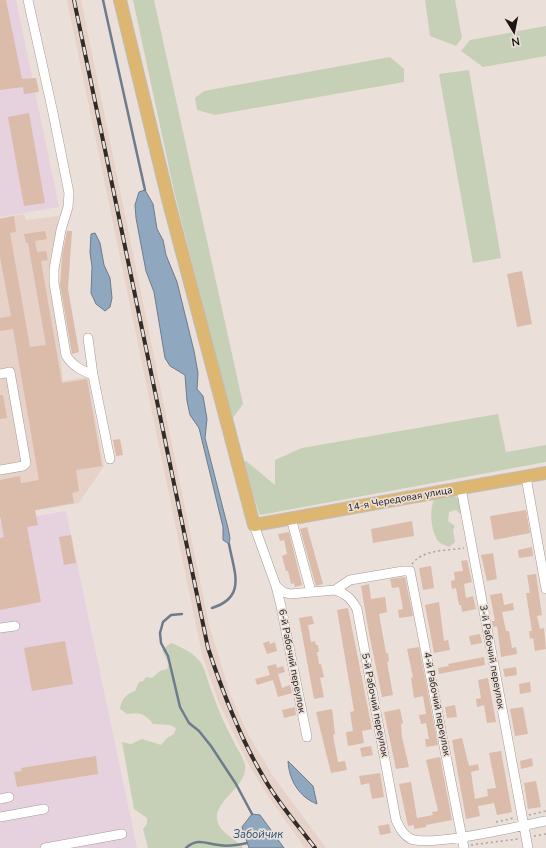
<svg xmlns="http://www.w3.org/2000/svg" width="546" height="848" font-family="'Nunito Sans',sans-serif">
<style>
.built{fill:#e6d2c8}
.industrial{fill:#e6d1de}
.green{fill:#c6d0b7}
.water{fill:#90a8bf;stroke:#6d7c8c}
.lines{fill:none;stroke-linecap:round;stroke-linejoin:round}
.stream{stroke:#6d7c8c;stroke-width:2.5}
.building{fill:#dbbbaa}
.minor-casing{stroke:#a69a94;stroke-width:10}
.major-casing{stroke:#bfbebd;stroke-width:14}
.path{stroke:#aca29e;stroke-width:1.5;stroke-dasharray:2 3;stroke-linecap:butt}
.minor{stroke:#fff;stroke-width:9}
.major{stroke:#ddb672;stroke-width:12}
.rail-casing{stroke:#312c2a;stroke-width:4}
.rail{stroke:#ebdfd9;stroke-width:2.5;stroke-dasharray:8;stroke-linecap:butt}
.labels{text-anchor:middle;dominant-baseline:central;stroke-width:3.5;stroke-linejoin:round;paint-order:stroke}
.street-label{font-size:10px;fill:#1b1715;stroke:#ebdfd9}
.water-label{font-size:11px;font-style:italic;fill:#2a5074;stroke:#ebdfd9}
</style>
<rect width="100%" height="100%" fill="#ebdfd9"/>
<path class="built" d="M 67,0 L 81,0 L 209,625 L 230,694 L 249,736 L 273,776 L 326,848 L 305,848 L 268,796 L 249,765 L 218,701 L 202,654 Z
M 24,214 L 26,220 L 59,216 L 50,260 L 63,381 L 88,377 L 104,466 L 79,503 L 0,517 L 0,218 Z"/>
<path class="industrial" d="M 0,0 L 16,0 L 59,207 L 0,217 Z
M 66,511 L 137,848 L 0,848 L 0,522 Z"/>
<path class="green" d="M 133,0 L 154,0 L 243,404 L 232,419 L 174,191 Z
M 425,0 L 455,0 L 462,38 L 456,46 L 430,36 Z
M 546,26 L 546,56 L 483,67 L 461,51 L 470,40 Z
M 390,57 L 404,69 L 404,82 L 215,115 L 197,110 L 195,98 L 204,91 Z
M 469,70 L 501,258 L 473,263 L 439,74 Z
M 498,414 L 506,452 L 546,445 L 546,462 L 260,515 L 242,462 L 246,461 L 275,485 L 275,460 L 302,448 Z
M 454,496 L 458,498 L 463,513 L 460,514 L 456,510 L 449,512 L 448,521 L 455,526 L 453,530 L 455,542 L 449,547 C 446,545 440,544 438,541 C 431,531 429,511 434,500 Z
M 171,643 C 183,648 193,652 201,663 C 206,671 208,683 212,692 C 218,709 225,726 234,742 C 237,750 247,761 245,770 C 243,789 215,801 217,819 C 218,832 235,838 243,848 L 148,848 L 143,829 L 147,824 L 147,818 L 134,809 L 122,742 L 131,744 L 142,739 L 161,745 L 167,738 L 174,734 L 176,728 L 170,725 L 153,724 C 146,714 139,712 127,714 L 120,709 C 121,699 126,694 135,691 L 139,682 L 143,681 L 146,677 L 152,678 L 160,671 L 167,669 L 169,664 L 162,650 Z"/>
<path class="water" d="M 145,190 L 153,204 L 157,229 L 163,240 L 166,255 L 177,282 L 194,351 L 198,373 L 197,389 L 203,396 L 207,419 L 205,438 L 228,528 L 230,538 L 229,544 L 223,540 L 223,527 L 199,428 L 190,415 L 187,401 L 185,375 L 170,366 L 165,358 L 154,292 L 146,271 L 136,218 L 135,205 L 139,192 Z
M 95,233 L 100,243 L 104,265 L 110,278 L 112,298 L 110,307 L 105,311 L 96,304 L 91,293 L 92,267 L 90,252 L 91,234 Z
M 288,761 L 313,786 L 317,804 C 299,797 289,780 288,761 Z
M 252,814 L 260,815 L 284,848 L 249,848 L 242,827 Z"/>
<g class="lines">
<path class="stream" d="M 103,0 L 145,190
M 212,608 C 247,597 234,572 229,544
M 182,614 L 171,615 L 163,622 L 160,633 L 161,643 L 168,656 L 180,707 L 189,723 L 199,731 L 211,746 L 236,784 L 252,814
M 186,848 C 197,837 207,844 219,845 C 228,847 238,845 247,843"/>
</g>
<path class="building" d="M 0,0 L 6,0 L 22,79 L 36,78 L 39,92 L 24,94 L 23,87 L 0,90 Z
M 29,113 L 45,203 L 24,206 L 8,117 Z
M 14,216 L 16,232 L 10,233 L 30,347 L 46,345 L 28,243 L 26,243 L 24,234 L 45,231 L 47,239 L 35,241 L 37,252 L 46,251 L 48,260 L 41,261 L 62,383 L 87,379 L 102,466 L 76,470 L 79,491 L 72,493 L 74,503 L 35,510 L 38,525 L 27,527 L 41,602 L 0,610 L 0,538 L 4,537 L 0,516 L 0,480 L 20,476 L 21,483 L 39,480 L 13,329 L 0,331 L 0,318 L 11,316 L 0,257 L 0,219 Z
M 67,231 L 72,231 L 68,289 L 79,352 L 72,354 L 60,285 L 62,256 Z
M 522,271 L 532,324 L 517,327 L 507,274 Z
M 0,395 L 3,395 L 7,418 L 0,419 Z
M 120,439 L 123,455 L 116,456 L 113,440 Z
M 526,510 L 530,533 L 494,540 L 490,516 Z
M 412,521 L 414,536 L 373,543 L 371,529 Z
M 307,527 L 323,584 L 319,585 L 316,586 L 300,529 Z
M 289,532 L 302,585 L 295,587 L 294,583 L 291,584 L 288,571 L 286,571 L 282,556 L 287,554 L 284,540 L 280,541 L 278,534 Z
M 71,535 L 76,563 L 64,565 L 59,537 Z
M 532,547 L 533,556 L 519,558 L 518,550 Z
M 493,553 L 497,579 L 487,581 L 481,555 Z
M 467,560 L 472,582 L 464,584 L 466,598 L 473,596 L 476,609 L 462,612 L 461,605 L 459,605 L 456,588 L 452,589 L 451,581 L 455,580 L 454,572 L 463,571 L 461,561 Z
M 431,566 L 434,588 L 423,590 L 419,568 Z
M 536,574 L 542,615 L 537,616 L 540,629 L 544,628 L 546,649 L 535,651 L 533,638 L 530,639 L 529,631 L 532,631 L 526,593 L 530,593 L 527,575 Z
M 405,577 L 413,616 L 399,618 L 398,610 L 403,609 L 399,587 L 392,588 L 390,579 Z
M 369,584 L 371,599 L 385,597 L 387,612 L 379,614 L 386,653 L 388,653 L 389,661 L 387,662 L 393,695 L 382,697 L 368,628 L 361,586 Z
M 502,593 L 504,605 L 513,603 L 514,610 L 502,612 L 506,631 L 509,631 L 512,648 L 516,647 L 517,654 L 501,657 L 497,626 L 493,627 L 492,621 L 495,621 L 490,595 Z
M 439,602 L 444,641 L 448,640 L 450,650 L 434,653 L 425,605 Z
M 348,608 L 372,729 L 362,731 L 364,743 L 348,746 L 346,732 L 353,731 L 350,712 L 354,711 L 337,610 Z
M 312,616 L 314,624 L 308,625 L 311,642 L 315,641 L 316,645 L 318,645 L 319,652 L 317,652 L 319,664 L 321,664 L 324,677 L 320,678 L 324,697 L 314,699 L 299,618 Z
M 480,634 L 482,643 L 471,645 L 469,636 Z
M 65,641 L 73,684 L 32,691 L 24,648 Z
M 269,641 L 270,644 L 275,642 L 277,651 L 267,654 L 263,643 Z
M 419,647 L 438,745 L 426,747 L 425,739 L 429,739 L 426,723 L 421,724 L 419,715 L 426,714 L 423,696 L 414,698 L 411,678 L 413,677 L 407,649 Z
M 484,657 L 485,665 L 439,674 L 438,668 L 449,666 L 448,664 Z
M 276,664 L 277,668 L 283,666 L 285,672 L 278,674 L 282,688 L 290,685 L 292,693 L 278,697 L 273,680 L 257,685 L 255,679 L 270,675 L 267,666 Z
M 516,667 L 517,675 L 505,677 L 503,669 Z
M 488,678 L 496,722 L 487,723 L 484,705 L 477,707 L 476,699 L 481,698 L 478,680 Z
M 530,682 L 531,692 L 520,694 L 519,684 Z
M 455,705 L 457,717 L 447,718 L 445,707 Z
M 295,707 L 296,715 L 284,718 L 282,710 Z
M 523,707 L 528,734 L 515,736 L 510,709 Z
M 332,709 L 335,734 L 333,735 L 338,762 L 345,761 L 347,770 L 331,773 L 316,712 Z
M 400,709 L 403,723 L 401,724 L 402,737 L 409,767 L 396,769 L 384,712 Z
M 462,738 L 469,766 L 478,764 L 479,770 L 471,772 L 475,799 L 488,796 L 487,789 L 496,788 L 489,753 L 501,751 L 512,812 L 497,815 L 494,803 L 478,806 L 480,816 L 466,819 L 452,740 Z
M 371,746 L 373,755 L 362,757 L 360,748 Z
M 96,756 L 98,774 L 17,787 L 14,772 L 22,771 L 21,768 Z
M 440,757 L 452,820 L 426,825 L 426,827 L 414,829 L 414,825 L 408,826 L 399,784 L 411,782 L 417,818 L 433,815 L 432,812 L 438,811 L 426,760 Z
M 532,758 L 533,766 L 521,769 L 520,761 Z
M 380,773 L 384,797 L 372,799 L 369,783 L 361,785 L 359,776 Z
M 536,781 L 541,807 L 528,809 L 524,783 Z
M 389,824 L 391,833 L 380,835 L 378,826 Z"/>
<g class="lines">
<g class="minor-casing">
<path id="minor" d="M 28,0 L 53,113 L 69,193 L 68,207 L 61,230 L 54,269 L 54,283 L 66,355 C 72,366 83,371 93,375
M 88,338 L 93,375 L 110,459
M 0,374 L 10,372 L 26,463 L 23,466 L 0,470
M 526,477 L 546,589
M 461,488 L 528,848
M 291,518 L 311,592
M 254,525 L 276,586 L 283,592 L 290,594 L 335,590 L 350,580 L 403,571 L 410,571 L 464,848
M 276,586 L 281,606 L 307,737
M 335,590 C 346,594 351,598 357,609 L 396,820 C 400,828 403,835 411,839 C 433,847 519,826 546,821
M 0,628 L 15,626
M 0,799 L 9,797
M 0,817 L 44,809
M 45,848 L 122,834"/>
</g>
<g class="major-casing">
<path id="major" d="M 120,0 L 168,199 L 254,525 L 546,473"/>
</g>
<path class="path" d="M 412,564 C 423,549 447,551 464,548
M 529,815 L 546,811
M 496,822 L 514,818
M 534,836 L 546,834
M 471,845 L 518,839"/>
<use href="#minor" class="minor"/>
<use href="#major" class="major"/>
<g class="rail-casing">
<path id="rail" d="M 74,0 L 208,648 C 222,690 238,733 260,771 C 275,799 296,823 315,848"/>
</g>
<use href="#rail" class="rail"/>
</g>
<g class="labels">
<g class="street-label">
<text transform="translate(400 499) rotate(-10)">14-я Чередовая улица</text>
<text transform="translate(492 657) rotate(80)">3-й Рабочий переулок</text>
<text transform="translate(292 661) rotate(79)">6-й Рабочий переулок</text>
<text transform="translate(437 704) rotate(79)">4-й Рабочий переулок</text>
<text transform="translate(375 705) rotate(79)">5-й Рабочий переулок</text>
</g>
<g class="water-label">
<text x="258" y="834">Забойчик</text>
</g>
</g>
<g transform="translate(514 32) rotate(170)" stroke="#ebdfd9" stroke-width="3" paint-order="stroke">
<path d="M0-3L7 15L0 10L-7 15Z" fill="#1b1715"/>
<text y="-6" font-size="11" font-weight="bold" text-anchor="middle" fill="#1b1715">N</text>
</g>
</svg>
